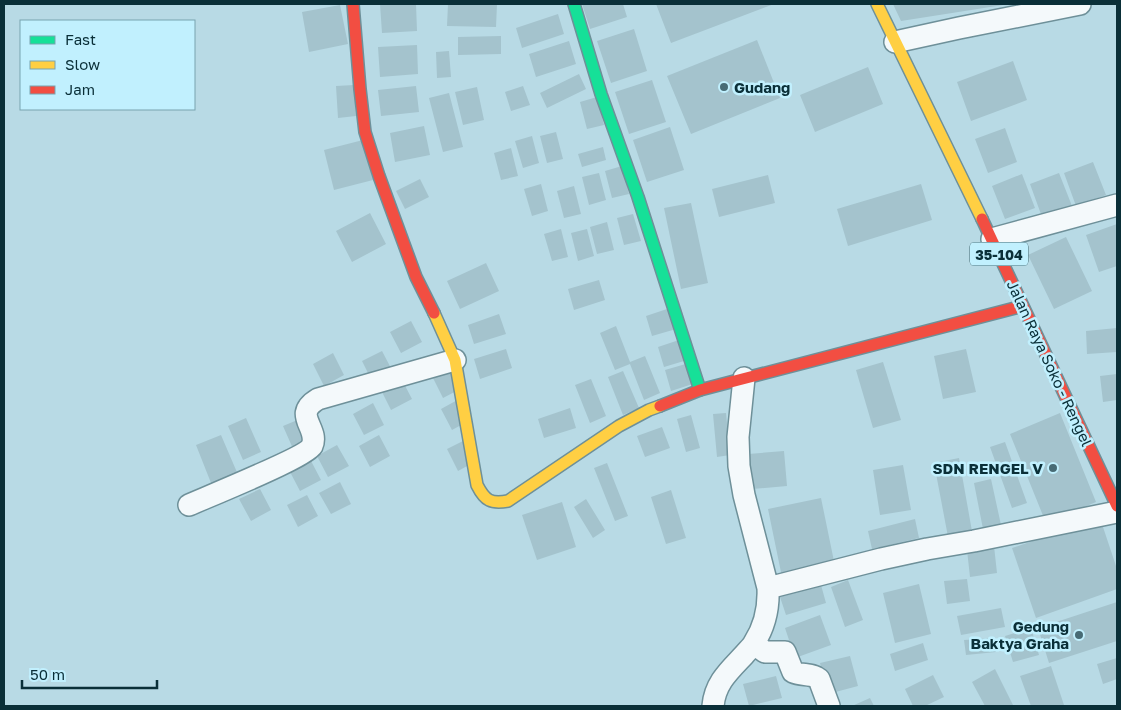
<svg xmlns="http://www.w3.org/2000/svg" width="1121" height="710" font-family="'Golos Text',sans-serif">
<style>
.building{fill:#a4c3cd}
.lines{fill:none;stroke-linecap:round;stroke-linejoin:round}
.street-casing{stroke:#6e9099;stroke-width:24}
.fast-casing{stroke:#6e9099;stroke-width:14}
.slow-casing{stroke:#6e9099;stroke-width:14}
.jam-casing{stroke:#6e9099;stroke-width:14}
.street{stroke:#f4f9fb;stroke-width:21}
.fast{stroke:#16e098;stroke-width:11}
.slow{stroke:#ffcf43;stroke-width:11}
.jam{stroke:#f24e42;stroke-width:11}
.poi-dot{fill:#476b75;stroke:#c1f0fe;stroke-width:2}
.labels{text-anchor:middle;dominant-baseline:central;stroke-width:5;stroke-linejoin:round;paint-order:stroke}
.shield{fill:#c1f0fe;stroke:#416973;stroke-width:1}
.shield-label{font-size:14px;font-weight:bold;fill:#0a2f38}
.poi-label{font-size:15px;font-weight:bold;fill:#0a2f38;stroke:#c1f0fe;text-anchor:end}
.street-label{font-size:15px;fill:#0a2f38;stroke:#c1f0fe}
</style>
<rect width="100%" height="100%" fill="#b8dae5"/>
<path class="building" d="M 380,4 L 416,4 L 417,31 L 382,33 Z
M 448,4 L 497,4 L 496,27 L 447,26 Z
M 582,4 L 623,4 L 627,17 L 590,29 Z
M 656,4 L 774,4 L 671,43 Z
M 893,4 L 1003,4 L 1003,5 L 901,21 Z
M 340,5 L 348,44 L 309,52 L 302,12 Z
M 558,14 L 564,34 L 522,48 L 516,28 Z
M 634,29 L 647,71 L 611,83 L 597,41 Z
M 501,36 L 501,54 L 458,55 L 458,37 Z
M 757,40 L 780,98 L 691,134 L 667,76 Z
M 569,41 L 576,64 L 536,77 L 529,54 Z
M 417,45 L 418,74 L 380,77 L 378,47 Z
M 449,51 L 451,77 L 437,78 L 436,52 Z
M 1013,61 L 1027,100 L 971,121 L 957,82 Z
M 868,67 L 883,104 L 815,132 L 800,95 Z
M 579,74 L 586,89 L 547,108 L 540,93 Z
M 652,80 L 666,122 L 629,134 L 615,92 Z
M 354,85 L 356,116 L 338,118 L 336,86 Z
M 416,86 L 419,112 L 381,116 L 378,90 Z
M 523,86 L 530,105 L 511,111 L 505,92 Z
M 477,87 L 484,120 L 463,125 L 455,92 Z
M 449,93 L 463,147 L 443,152 L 429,98 Z
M 597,97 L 604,125 L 587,129 L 580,102 Z
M 424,126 L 430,155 L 395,162 L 390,133 Z
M 670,127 L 684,170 L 647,182 L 633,140 Z
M 1005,128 L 1017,162 L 988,173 L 975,139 Z
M 556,132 L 563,159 L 547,163 L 540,136 Z
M 532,136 L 539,163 L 523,168 L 515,141 Z
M 363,140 L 373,180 L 334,190 L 324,150 Z
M 603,147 L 606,160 L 582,167 L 578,154 Z
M 511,148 L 518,176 L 501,180 L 494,153 Z
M 1093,162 L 1106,195 L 1076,206 L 1064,173 Z
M 622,166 L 629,194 L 612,198 L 605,171 Z
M 599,173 L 606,200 L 589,205 L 582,177 Z
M 1059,173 L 1072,206 L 1042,217 L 1030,184 Z
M 1022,174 L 1035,208 L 1005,219 L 992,186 Z
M 768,175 L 775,203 L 719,217 L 712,189 Z
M 420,179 L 429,197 L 405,209 L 396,191 Z
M 541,184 L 548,211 L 532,216 L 524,189 Z
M 921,184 L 932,220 L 848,246 L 837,209 Z
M 574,186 L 581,214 L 564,218 L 557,191 Z
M 691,203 L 708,283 L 681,289 L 664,208 Z
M 370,213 L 386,244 L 352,262 L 336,231 Z
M 633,214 L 641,241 L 624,245 L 617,218 Z
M 607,222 L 614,250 L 597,254 L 590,227 Z
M 1117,224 L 1117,266 L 1099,272 L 1086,235 Z
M 561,229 L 568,257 L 552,261 L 544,234 Z
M 587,229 L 594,256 L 578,261 L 571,233 Z
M 1066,237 L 1092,291 L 1054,309 L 1028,255 Z
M 486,263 L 499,291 L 460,309 L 447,281 Z
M 599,280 L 605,300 L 574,310 L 568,289 Z
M 676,306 L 683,327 L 652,336 L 646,316 Z
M 499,314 L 506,334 L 474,344 L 468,325 Z
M 411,321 L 422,342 L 401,353 L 390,332 Z
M 616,326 L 630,362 L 645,356 L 660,393 L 644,400 L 630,364 L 615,370 L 600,333 Z
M 1117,328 L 1117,352 L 1087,354 L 1086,331 Z
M 688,337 L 694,358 L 664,367 L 658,347 Z
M 506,349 L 512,368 L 480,379 L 474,359 Z
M 966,349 L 976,392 L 943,399 L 934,356 Z
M 382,351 L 393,372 L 373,383 L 362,361 Z
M 333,353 L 344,375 L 324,386 L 313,364 Z
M 696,361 L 702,381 L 671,391 L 665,370 Z
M 883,362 L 901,420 L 873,428 L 856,370 Z
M 452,366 L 464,387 L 443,398 L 432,376 Z
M 623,371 L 639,408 L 623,415 L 608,377 Z
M 1117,374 L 1117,400 L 1103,402 L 1100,376 Z
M 401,378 L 412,399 L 391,410 L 380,388 Z
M 591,379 L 606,416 L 590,423 L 575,385 Z
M 461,398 L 472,419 L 452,430 L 441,409 Z
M 373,403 L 384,425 L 364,435 L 353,414 Z
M 570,408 L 576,428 L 544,438 L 538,419 Z
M 726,413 L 730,455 L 717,457 L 713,414 Z
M 1060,413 L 1096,502 L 1046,523 L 1010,434 Z
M 312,414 L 322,439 L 294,451 L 283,426 Z
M 691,415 L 700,448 L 686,452 L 677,419 Z
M 246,418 L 261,452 L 243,460 L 228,426 Z
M 662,427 L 670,448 L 645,457 L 637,436 Z
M 221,435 L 239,477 L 213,488 L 196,445 Z
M 379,435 L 390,456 L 370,467 L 359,446 Z
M 467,439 L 478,460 L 458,471 L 447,449 Z
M 1005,442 L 1027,503 L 1012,508 L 990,447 Z
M 337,445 L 349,466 L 328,477 L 317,456 Z
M 784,451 L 787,486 L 752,489 L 748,454 Z
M 959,458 L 973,537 L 949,542 L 934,463 Z
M 310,459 L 321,480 L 300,491 L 289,470 Z
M 607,463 L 628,516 L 615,521 L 594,468 Z
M 903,465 L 911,510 L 880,515 L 873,470 Z
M 991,479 L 1001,525 L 983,529 L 974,483 Z
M 340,482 L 351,504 L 331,514 L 319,493 Z
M 260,489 L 271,510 L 251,521 L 239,499 Z
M 671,490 L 686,538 L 666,544 L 651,497 Z
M 307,495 L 318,516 L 298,527 L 287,505 Z
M 821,498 L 836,571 L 783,582 L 768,509 Z
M 586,499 L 605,530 L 593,538 L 574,507 Z
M 562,502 L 576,547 L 537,560 L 522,515 Z
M 1100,518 L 1117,569 L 1117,589 L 1036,618 L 1012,548 Z
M 915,519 L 919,538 L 872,549 L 868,531 Z
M 994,546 L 997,573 L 970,577 L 967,550 Z
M 967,579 L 970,601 L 947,604 L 944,581 Z
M 848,580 L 863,620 L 845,627 L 831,587 Z
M 919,584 L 931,634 L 895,643 L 883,593 Z
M 821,585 L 826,603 L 786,615 L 780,597 Z
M 1117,602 L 1117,641 L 1049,663 L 1038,628 Z
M 1001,608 L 1005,627 L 961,635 L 957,616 Z
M 820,615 L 831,645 L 795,658 L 785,628 Z
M 1031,628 L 1039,655 L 1013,662 L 1005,636 Z
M 995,638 L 996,652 L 966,655 L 964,640 Z
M 923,643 L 928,660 L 895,671 L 890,654 Z
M 850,656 L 858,686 L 828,694 L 820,663 Z
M 1117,658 L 1117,679 L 1103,684 L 1097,664 Z
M 1051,666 L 1064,705 L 1059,706 L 1031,706 L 1020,676 Z
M 995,669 L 1013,705 L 1011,706 L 985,706 L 972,682 Z
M 933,675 L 944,697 L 925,706 L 913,706 L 905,689 Z
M 776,676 L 782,698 L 749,706 L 743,684 Z
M 870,698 L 874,706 L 852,706 Z"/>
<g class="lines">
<g class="street-casing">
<path id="street" d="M 895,42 L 959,28 L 1080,4
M 992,239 L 1117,205
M 189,505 C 207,497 306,457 312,446 C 320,428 291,415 318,399 L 455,360
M 768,588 L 881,559 L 927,549 L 974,541 L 1117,512
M 754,644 L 765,652 L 785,652 L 793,672 C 802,676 812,673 819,679 L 829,706
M 713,706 C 715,683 729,671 744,655 C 747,651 752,647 754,643 C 765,626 769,609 768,588 L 744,495 L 739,466 L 738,437 L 744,378"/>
</g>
<g class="fast-casing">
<path id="fast" d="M 574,4 L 601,94 L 638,197 L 700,390"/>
</g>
<g class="slow-casing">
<path id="slow" d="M 877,4 L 982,219
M 434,313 L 455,360 L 477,485 C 485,501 491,504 508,501 L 619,426 L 649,410 L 660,406"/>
</g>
<g class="jam-casing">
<path id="jam" d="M 353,4 L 360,89 L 365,132 L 379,176 L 416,277 L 434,313
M 982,219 L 1117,506
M 660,406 L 700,390 L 1023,306"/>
</g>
<use href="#street" class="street"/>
<use href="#fast" class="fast"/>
<use href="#slow" class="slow"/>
<use href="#jam" class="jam"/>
</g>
<g class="poi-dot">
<circle cx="724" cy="87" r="5"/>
<circle cx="1053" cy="468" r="5"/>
<circle cx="1079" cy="635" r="5"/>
</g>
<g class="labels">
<rect class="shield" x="970" y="242.5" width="58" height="23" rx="4"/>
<g class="shield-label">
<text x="999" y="254">35-104</text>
</g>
<g class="poi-label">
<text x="734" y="87" text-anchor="start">Gudang</text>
<text x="1043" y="468">SDN RENGEL V</text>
<text x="1069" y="626">Gedung<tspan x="1069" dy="17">Baktya Graha</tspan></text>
</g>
<g class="street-label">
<text transform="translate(1050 363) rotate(65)">Jalan Raya Soko - Rengel</text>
</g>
</g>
<rect width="1121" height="710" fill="none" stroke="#0a2f38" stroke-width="10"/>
<rect x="20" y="20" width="175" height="90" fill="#c1f0fe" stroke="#78a3af"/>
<rect x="30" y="36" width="25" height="8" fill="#16e098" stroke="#78a3af"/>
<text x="65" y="45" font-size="15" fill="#0a2f38">Fast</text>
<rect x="30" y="61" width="25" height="8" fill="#ffcf43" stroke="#78a3af"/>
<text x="65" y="70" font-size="15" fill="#0a2f38">Slow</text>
<rect x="30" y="86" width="25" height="8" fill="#f24e42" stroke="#78a3af"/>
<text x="65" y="95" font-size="15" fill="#0a2f38">Jam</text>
<path d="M22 680v8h135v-8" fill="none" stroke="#0a2f38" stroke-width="2.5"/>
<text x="30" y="680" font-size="15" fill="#0a2f38" stroke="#c1f0fe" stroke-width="4" paint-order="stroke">50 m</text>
</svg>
